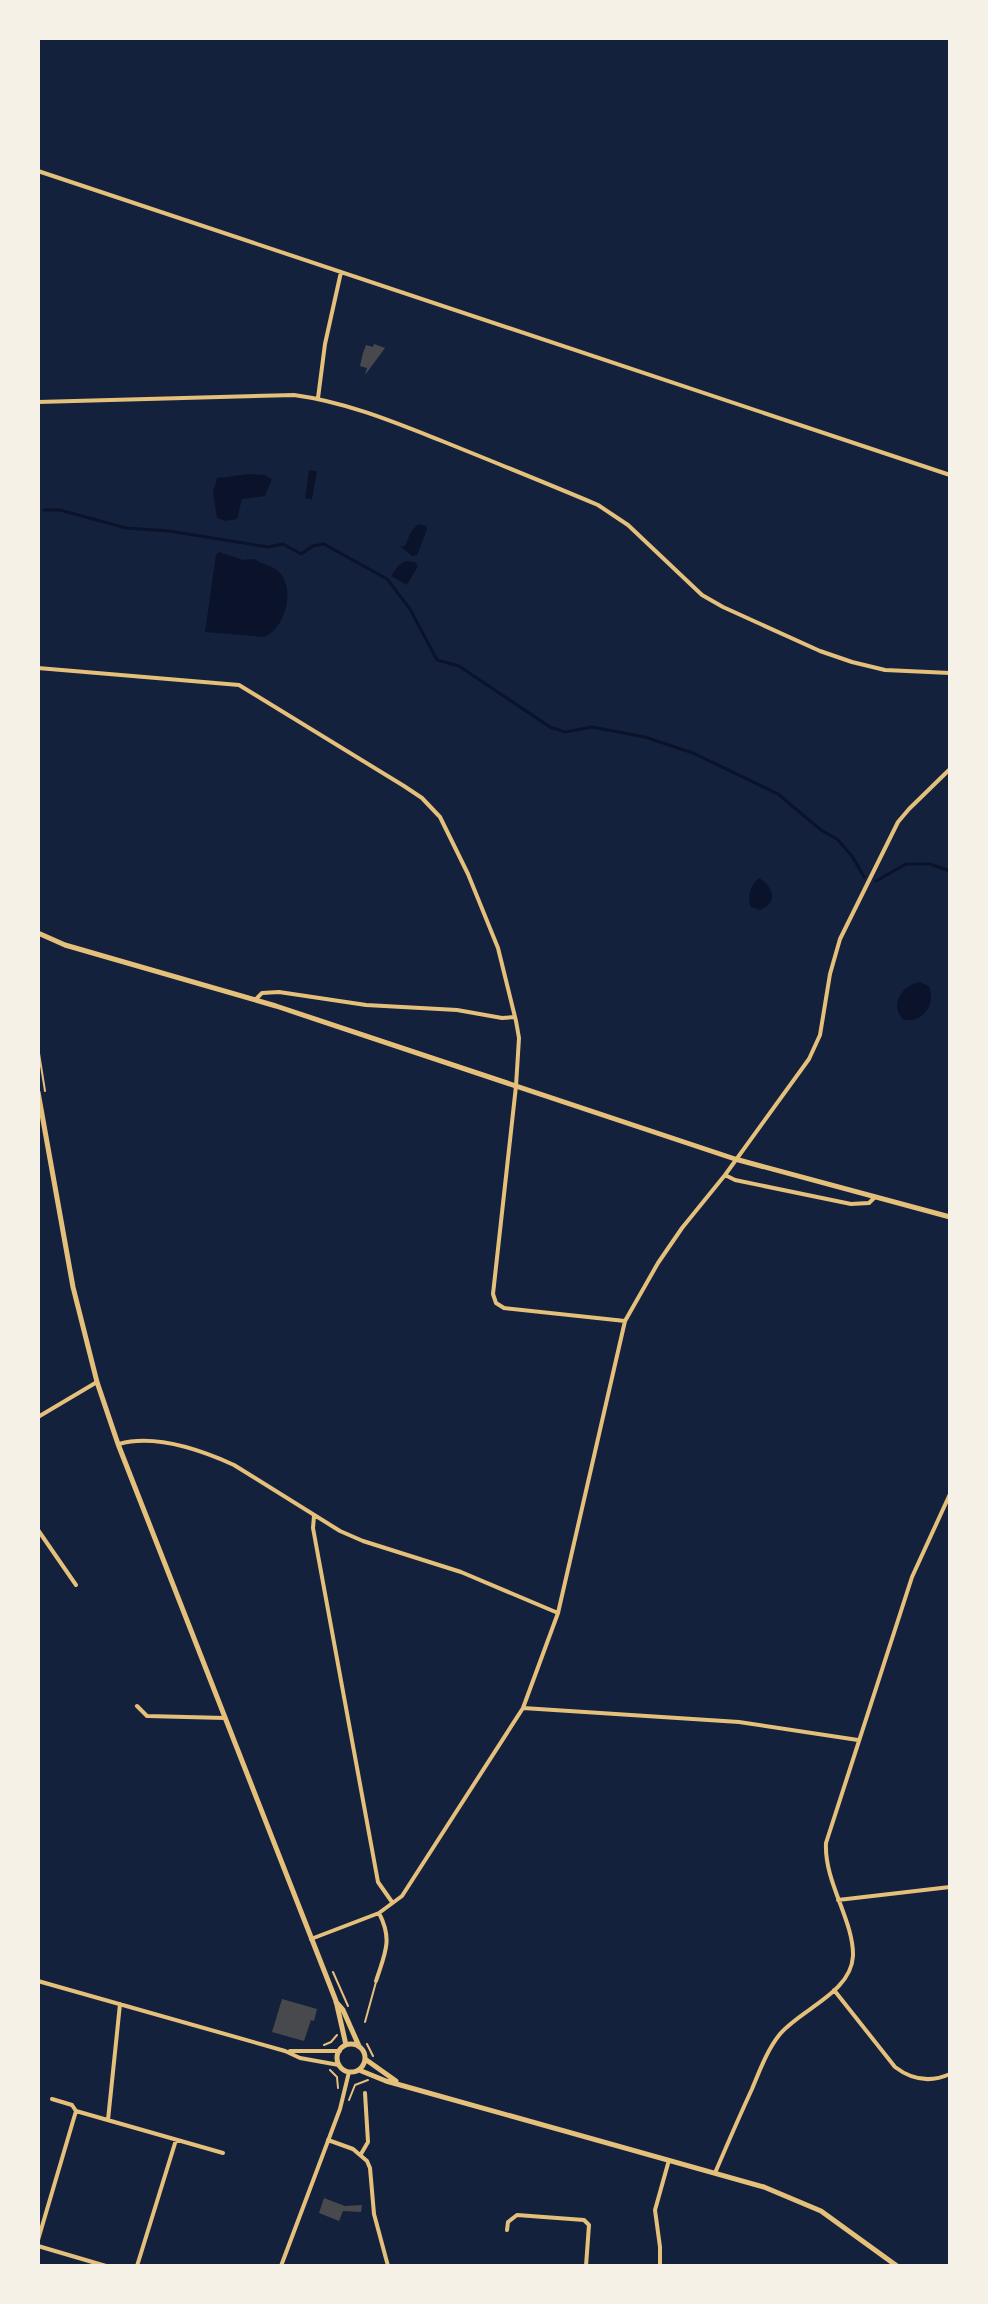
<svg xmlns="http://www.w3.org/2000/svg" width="988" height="2304" font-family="'Alegreya Sans',sans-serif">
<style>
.water{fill:#0b132b}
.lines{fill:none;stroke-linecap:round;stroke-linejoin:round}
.stream{stroke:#0b132b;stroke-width:3}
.building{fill:#48494c}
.path{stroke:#e5c07b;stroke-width:2}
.service{stroke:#e5c07b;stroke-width:2}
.minor{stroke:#e5c07b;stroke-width:4}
.tertiary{stroke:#e5c07b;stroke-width:5}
</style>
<rect width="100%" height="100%" fill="#14213d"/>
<path class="water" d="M 309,470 L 317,471 L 312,499 L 305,498 Z
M 250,474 L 264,475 L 272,479 L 265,496 L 242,499 L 237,519 L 226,521 L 217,518 L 213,492 L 217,478 Z
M 418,524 L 426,526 L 427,530 L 417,555 L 412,556 L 400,546 L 405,546 L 411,532 Z
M 219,552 L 243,560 L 255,559 C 262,565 272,565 278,571 C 297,588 285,629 264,637 L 205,632 L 216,555 Z
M 406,561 L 415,562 L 418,566 L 407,585 L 391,576 L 399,565 Z
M 759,878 C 773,887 779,902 760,910 L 751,907 C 747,897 750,885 759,878 Z
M 920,982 L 929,986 C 936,1004 924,1023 904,1020 C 888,1007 902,984 920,982 Z"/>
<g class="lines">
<path class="stream" d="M 44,510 L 60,510 L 126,528 L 169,531 L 268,547 L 283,544 L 301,554 L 313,546 L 324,544 L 387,579 L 410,609 L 437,660 L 459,666 L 550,727 L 565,732 L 592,727 L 645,737 L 693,753 L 778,794 L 821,830 L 837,839 L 852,856 L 864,877
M 876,881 L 906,864 L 930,864 L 950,871"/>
</g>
<path class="building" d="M 374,344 L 385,348 L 365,375 L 367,368 L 360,366 L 363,353 L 366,345 L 373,347 Z
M 282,1999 L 317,2009 L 314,2021 L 311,2020 L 304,2041 L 272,2032 Z
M 324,2198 L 345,2206 L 362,2205 L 361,2212 L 343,2211 L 339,2221 L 319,2213 Z"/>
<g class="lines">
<path class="path" d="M 38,1047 L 45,1091
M 333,1972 L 348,2006
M 367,2044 L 373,2056
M 324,2045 L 331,2042 L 337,2035
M 330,2070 L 337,2077 L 338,2088
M 349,2100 L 355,2085 L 368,2080"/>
<path class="service" d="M 365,2022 L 376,1982"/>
<path class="minor" d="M 38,171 L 950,475
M 318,398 L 325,344 L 341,272
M 38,402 L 294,395 C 346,402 394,422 442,441 C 494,462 546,483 598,505 L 628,525 L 702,595 L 723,607 L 820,651 L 852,662 L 885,670 L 950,673
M 38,668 L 239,685 L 404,786 L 422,798 L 440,817 L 468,874 L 498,948 L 516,1021 L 519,1038 L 516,1086 L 493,1294 L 496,1303 L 504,1308 L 625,1321
M 255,1000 L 262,993 L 279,992 L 366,1005 L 457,1010 L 502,1018 L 515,1017
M 725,1175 L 735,1180 L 851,1204 L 869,1203 L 875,1197
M 38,1417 L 97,1382
M 119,1444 C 155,1434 201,1450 234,1465 L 340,1531 L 363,1541 L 461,1572 L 558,1613
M 314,1516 L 313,1528 L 378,1882 L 392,1902
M 38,1530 L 76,1585
M 137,1706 L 147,1716 L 225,1718
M 523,1708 L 739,1722 L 858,1740
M 838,1900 L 950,1887
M 311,1939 L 379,1913 L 402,1896 L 523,1708 L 558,1613 L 625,1321 L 658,1263 L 682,1228 L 725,1175 L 809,1059 L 820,1035 L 830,974 L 840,939 L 898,822 L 909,809 L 950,769
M 38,1981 L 285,2051 L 300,2058 L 339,2065
M 376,1981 C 385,1953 393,1940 379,1913
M 834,1990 L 895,2067 C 912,2080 930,2083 950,2074
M 290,2051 L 340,2051
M 52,2099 L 72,2105 L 76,2111
M 108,2120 L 120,2004
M 328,2140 L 353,2149 L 367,2161 L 370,2168 L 374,2214 L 388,2266
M 361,2154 L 368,2142 L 365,2093
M 715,2173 C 727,2145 739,2117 752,2089 C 760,2070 767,2050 780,2034 C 801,2009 851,1993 853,1956 C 854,1921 824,1882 826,1843 L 912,1577 L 950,1494
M 507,2230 L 508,2222 L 517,2215 L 584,2220 L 589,2225 L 586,2266
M 38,2240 L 76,2111 L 223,2153
M 38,2246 L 106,2266
M 137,2266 L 176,2140
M 281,2266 L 340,2109 L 349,2072
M 660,2266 L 660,2247 L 655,2210 L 669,2160"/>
<path class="tertiary" d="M 38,933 L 65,945 L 276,1006 L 735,1159 L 950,1217
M 38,1092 L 73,1287 L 97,1382 L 118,1444 L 336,2001 L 346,2045
M 336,2002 L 343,2010 L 359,2046
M337 2058a14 14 0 1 1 28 0a14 14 0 1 1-28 0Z
M 365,2059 L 396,2081
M 359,2070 L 386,2081 L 764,2187 L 821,2211 L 897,2266"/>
</g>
<rect width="988" height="2304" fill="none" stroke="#f6f1e7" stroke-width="80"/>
</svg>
